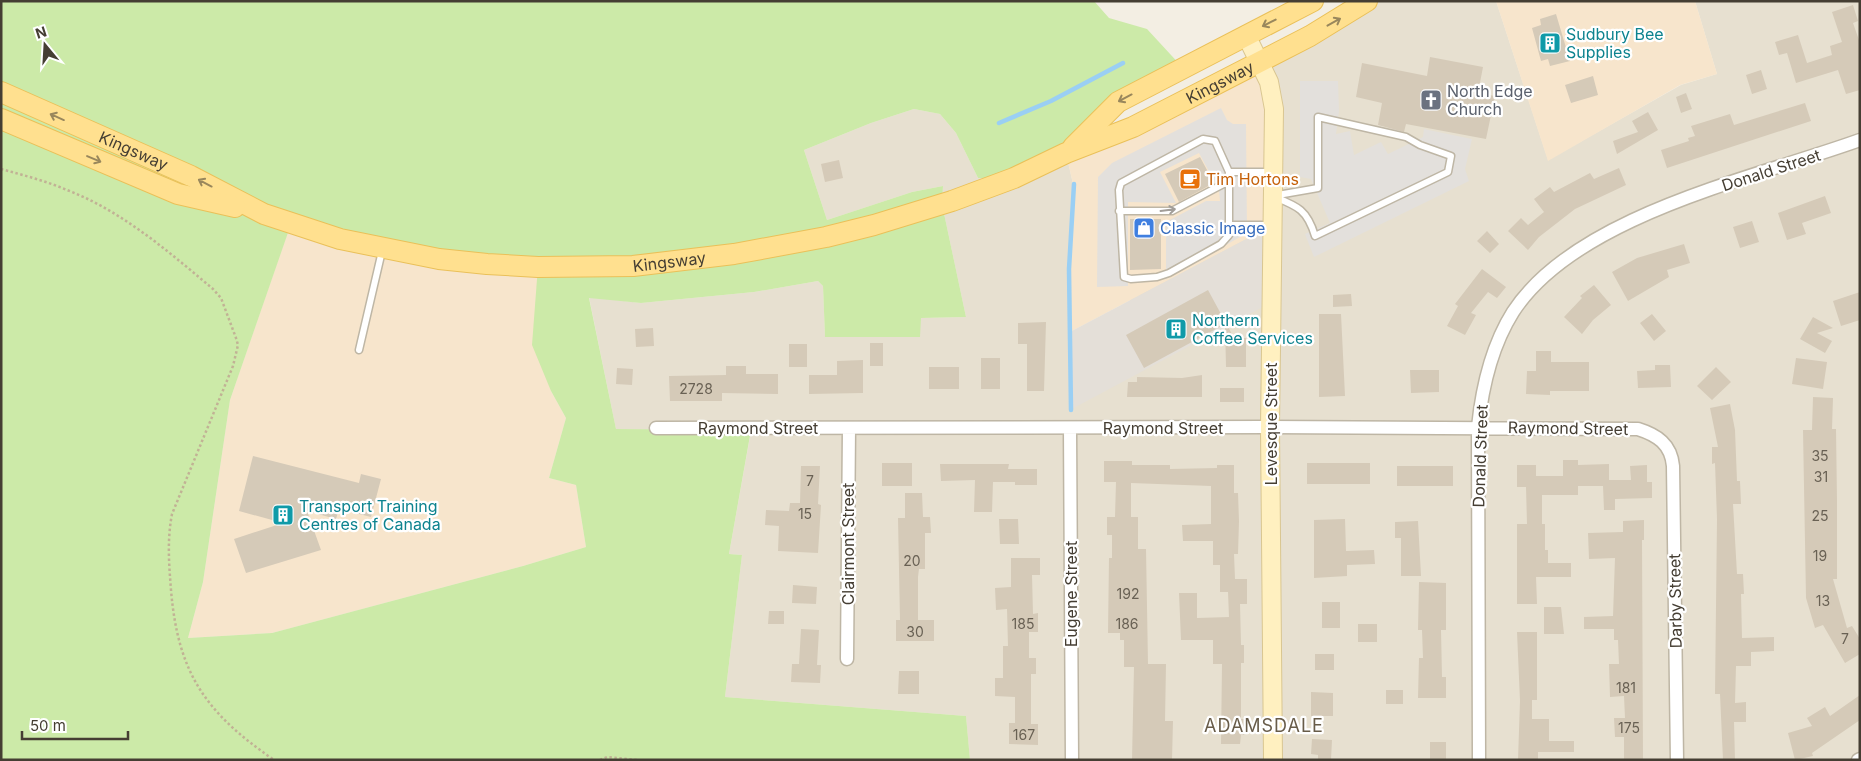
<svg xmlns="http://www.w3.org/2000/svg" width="1861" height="761" font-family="Inter,sans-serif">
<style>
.residential{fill:#e7e0d0}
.commercial{fill:#f7e5cc}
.industrial{fill:#e4dfd8}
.green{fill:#cceaa8;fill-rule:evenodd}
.parking{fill:#e3e0dc}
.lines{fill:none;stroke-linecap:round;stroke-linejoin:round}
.stream{stroke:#9acff4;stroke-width:4.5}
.building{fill:#d5cab8}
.lane-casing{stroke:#beb6a5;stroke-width:9}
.street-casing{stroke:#beb6a5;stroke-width:15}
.secondary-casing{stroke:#d9c691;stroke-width:20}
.primary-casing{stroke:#eac059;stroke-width:22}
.path{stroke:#c1b295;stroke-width:2.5;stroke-dasharray:2.5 2.5;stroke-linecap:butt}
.lane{stroke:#fff;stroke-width:6}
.street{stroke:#fff;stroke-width:12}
.secondary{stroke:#fff0c0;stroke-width:18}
.primary{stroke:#ffe08f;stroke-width:20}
.oneway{stroke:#99875c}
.oneway2{stroke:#a29e99}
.labels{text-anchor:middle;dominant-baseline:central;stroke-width:4.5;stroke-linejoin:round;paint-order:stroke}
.number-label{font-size:14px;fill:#696154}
.culture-label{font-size:16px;fill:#0d838f;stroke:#fff;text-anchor:start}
.street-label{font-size:16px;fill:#453e33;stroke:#fff}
.worship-label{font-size:16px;fill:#5b616d;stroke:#fff;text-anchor:start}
.food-label{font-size:16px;fill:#c56008;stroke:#fff;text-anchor:start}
.shop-label{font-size:16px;fill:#366cbe;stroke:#fff;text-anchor:start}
.neighbourhood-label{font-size:18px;letter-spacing:1px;fill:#685c49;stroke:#fff}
</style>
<rect width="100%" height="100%" fill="#f3eee3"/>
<path class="residential" d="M 1367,1 L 1496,1 L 1548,160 L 1681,85 L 1717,74 L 1695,1 L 1860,1 L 1860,760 L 970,760 L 966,716 L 725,697 L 742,555 L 729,554 L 751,431 L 616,429 L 589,297 L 641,303 L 754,292 L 818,281 L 823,286 L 825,337 L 919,337 L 920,318 L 966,317 L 942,204 L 943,186 L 912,192 L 827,220 L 804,150 L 871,123 L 914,109 L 940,114 L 956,133 L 978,178 L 1066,153 L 1073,184 L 1068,269 L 1070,409 L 1261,62 Z"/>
<path class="commercial" d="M 1496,1 L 1695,1 L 1717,74 L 1680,85 L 1548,161 Z
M 1261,62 L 1269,82 L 1271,226 L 1068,333 L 1073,184 L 1066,153 Z
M 291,223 L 538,265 L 551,391 L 566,418 L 549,478 L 576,485 L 586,547 L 523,566 L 272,633 L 188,638 L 203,582 L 230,400 Z"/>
<path class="industrial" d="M 1271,226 L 1270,303 L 1070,410 L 1068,333 Z"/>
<path class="green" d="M 1,1 L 1094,1 L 1109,18 L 1147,29 L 1183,68 L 1118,102 L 1066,153 L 1014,178 L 978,178 L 956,133 L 940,114 L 914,109 L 871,123 L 804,150 L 827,220 L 912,192 L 943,186 L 942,204 L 966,317 L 921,318 L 920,337 L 825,337 L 823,286 L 818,281 L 754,292 L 641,303 L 589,298 L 616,429 L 751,430 L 729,554 L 742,555 L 725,697 L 966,716 L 970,760 L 1,760 ZM 291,224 L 487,263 L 538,266 L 532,345 L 551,391 L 566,418 L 549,478 L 576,485 L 586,547 L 523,566 L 272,633 L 188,638 L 203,582 L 230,400 Z"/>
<path class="parking" d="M 1300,81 L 1338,81 L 1339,111 L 1336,134 L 1350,131 L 1354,155 L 1381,142 L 1388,154 L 1423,137 L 1424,129 L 1472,139 L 1465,169 L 1469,181 L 1314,257 L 1305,234 L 1330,223 L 1311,179 L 1300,177 Z
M 1221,108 L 1227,120 L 1233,124 L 1246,124 L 1247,233 L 1166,279 L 1166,222 L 1206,201 L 1220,201 L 1219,190 L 1199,153 L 1160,172 L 1176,203 L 1128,202 L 1128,286 L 1097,287 L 1098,177 L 1112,163 Z"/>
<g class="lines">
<path class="stream" d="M 999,123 L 1051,101 L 1123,63
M 1071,410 L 1069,269 L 1074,184"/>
</g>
<path class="building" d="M 1853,5 L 1858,21 L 1853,23 L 1860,43 L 1860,90 L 1846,94 L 1838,70 L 1796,83 L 1787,53 L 1779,55 L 1775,42 L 1798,35 L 1807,63 L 1832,55 L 1830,46 L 1842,42 L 1832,12 Z
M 1556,14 L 1570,61 L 1550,66 L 1548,59 L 1541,61 L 1532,28 L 1541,25 L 1540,19 Z
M 1430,57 L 1483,67 L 1478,93 L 1495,96 L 1486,139 L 1406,124 L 1404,132 L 1378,125 L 1382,103 L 1356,97 L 1362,63 L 1427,76 Z
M 1761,70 L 1767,89 L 1752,94 L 1746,75 Z
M 1593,76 L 1598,95 L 1571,103 L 1565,85 Z
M 1686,93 L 1692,109 L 1681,113 L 1676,97 Z
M 1805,103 L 1811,121 L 1667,168 L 1661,150 L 1689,141 L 1688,138 L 1695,136 L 1691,126 L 1730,114 L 1734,125 Z
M 1648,112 L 1658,130 L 1617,154 L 1613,141 L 1638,132 L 1632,121 Z
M 1200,157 L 1214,183 L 1179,202 L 1165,174 Z
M 839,160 L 843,178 L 825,182 L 821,164 Z
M 1619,168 L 1626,185 L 1575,209 L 1539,237 L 1528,250 L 1508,231 L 1521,218 L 1528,225 L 1544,212 L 1534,199 L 1550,187 L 1554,192 L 1590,173 L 1594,179 Z
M 1825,196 L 1831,213 L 1802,223 L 1806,234 L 1787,240 L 1778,213 Z
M 1130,219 L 1161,219 L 1161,269 L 1130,270 Z
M 1752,221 L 1759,242 L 1740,248 L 1733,227 Z
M 1487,231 L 1499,244 L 1490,253 L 1477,241 Z
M 1684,244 L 1690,263 L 1667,270 L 1669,277 L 1628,301 L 1612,272 L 1637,258 Z
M 1482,269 L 1506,287 L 1497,298 L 1488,292 L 1471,313 L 1476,315 L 1465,335 L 1447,326 L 1458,306 L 1455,304 Z
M 1594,285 L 1611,305 L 1593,320 L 1582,334 L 1564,317 L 1582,298 L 1580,296 Z
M 1208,290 L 1234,338 L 1246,338 L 1246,367 L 1226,367 L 1225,324 L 1144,368 L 1126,335 Z
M 1860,292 L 1860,320 L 1841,326 L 1833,301 Z
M 1351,294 L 1352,306 L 1333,307 L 1333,295 Z
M 1319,314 L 1341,314 L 1345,396 L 1319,397 Z
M 1652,314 L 1666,331 L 1654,341 L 1640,323 Z
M 1813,317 L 1833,328 L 1817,333 L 1832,341 L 1825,353 L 1800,339 Z
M 1046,322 L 1044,391 L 1027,391 L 1027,344 L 1018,344 L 1018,323 Z
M 653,328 L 654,346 L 636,347 L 635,329 Z
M 870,343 L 883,343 L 883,366 L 870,366 Z
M 789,344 L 807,344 L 807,367 L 789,367 Z
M 1536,351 L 1551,351 L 1551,362 L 1589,362 L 1589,391 L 1550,391 L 1550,395 L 1526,394 L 1527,371 L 1536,371 Z
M 981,358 L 1000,358 L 1000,389 L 981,389 Z
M 1796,358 L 1827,362 L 1823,389 L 1792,384 Z
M 863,360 L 863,393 L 809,394 L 809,375 L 837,375 L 837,361 Z
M 1655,365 L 1670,365 L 1671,387 L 1638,388 L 1637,371 L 1655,370 Z
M 726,366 L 746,366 L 746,374 L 778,374 L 778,394 L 722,393 L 722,401 L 670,401 L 669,376 L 726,375 Z
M 929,367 L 959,367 L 959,389 L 929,389 Z
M 1716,367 L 1731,382 L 1712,400 L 1697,386 Z
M 617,368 L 633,369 L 632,385 L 616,384 Z
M 1410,370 L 1439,370 L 1439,392 L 1411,393 Z
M 1202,375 L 1202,397 L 1127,397 L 1128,382 L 1137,382 L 1137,377 L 1182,378 Z
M 1220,388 L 1244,388 L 1244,402 L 1220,402 Z
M 1813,397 L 1833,398 L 1832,429 L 1836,429 L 1837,501 L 1837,579 L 1833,579 L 1847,628 L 1852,626 L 1860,639 L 1860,654 L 1845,663 L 1823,625 L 1815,628 L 1806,598 L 1803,430 L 1812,430 Z
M 1730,404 L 1735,430 L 1737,481 L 1740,481 L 1741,504 L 1733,504 L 1737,574 L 1743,574 L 1744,594 L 1741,594 L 1742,638 L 1774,637 L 1774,651 L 1751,652 L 1751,666 L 1736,666 L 1735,703 L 1746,702 L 1746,722 L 1734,722 L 1735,760 L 1723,760 L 1720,694 L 1715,694 L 1717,519 L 1715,463 L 1712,464 L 1712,447 L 1718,447 L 1710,408 Z
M 253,456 L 359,483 L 361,474 L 381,479 L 371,517 L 339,509 L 336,519 L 307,511 L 321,550 L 246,573 L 234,539 L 283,523 L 239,511 Z
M 1563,460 L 1578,460 L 1578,465 L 1609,464 L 1609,480 L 1631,480 L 1630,466 L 1647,465 L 1647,482 L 1652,482 L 1652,498 L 1615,499 L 1615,510 L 1604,510 L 1603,486 L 1578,486 L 1578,495 L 1542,495 L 1542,524 L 1545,524 L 1545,550 L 1548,550 L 1548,563 L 1571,563 L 1571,577 L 1536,577 L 1537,604 L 1517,604 L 1517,524 L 1527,524 L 1526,487 L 1517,487 L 1517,465 L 1536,465 L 1536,476 L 1563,476 Z
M 1104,461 L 1132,461 L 1132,465 L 1170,465 L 1170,469 L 1217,468 L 1217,465 L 1234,465 L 1234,493 L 1238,493 L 1239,521 L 1238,554 L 1234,554 L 1235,579 L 1247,579 L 1247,604 L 1240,604 L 1241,645 L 1244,645 L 1244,663 L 1241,663 L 1241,719 L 1245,719 L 1244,735 L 1241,735 L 1240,744 L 1221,744 L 1222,664 L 1213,664 L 1213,640 L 1181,640 L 1179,593 L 1197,593 L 1197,618 L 1229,617 L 1228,592 L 1220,592 L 1220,565 L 1213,565 L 1213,541 L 1183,541 L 1182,525 L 1211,524 L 1211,486 L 1131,483 L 1131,517 L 1138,517 L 1138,549 L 1146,549 L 1148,664 L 1166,664 L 1165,721 L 1173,721 L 1172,760 L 1132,760 L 1134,667 L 1124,667 L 1124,640 L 1120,640 L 1120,633 L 1108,633 L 1109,558 L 1112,558 L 1112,535 L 1107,535 L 1107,517 L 1115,517 L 1116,482 L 1104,482 Z
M 882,463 L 912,463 L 912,486 L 882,486 Z
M 1307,463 L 1370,463 L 1370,484 L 1307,484 Z
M 940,464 L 1009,464 L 1008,469 L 1037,469 L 1037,485 L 1015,485 L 1015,482 L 993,482 L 992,512 L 974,512 L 975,480 L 941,481 Z
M 801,466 L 820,466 L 818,504 L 821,505 L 818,553 L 778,551 L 779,526 L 765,525 L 766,510 L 789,511 L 790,503 L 800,503 Z
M 1397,466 L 1453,466 L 1453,486 L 1397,486 Z
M 905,493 L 922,493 L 923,517 L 930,517 L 931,533 L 925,533 L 925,569 L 919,569 L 918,577 L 918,620 L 934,620 L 934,641 L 896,641 L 896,620 L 900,620 L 898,518 L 905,518 Z
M 999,519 L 1018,519 L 1019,544 L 1000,544 Z
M 1345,519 L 1346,551 L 1374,550 L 1375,564 L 1347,565 L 1347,576 L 1314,578 L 1314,520 Z
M 1644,520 L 1644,540 L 1642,540 L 1643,760 L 1624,760 L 1624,737 L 1615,737 L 1614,718 L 1625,718 L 1624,696 L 1610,697 L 1609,664 L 1619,664 L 1618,640 L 1614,640 L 1614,629 L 1584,629 L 1584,617 L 1613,616 L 1615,558 L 1589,559 L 1588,533 L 1623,532 L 1623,521 Z
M 1418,521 L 1421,576 L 1401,576 L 1401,538 L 1395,538 L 1395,522 Z
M 1011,558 L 1040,558 L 1040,575 L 1032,575 L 1033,614 L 1038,613 L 1038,632 L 1029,632 L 1029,658 L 1036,658 L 1036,674 L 1031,674 L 1031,724 L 1038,724 L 1038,745 L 1009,744 L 1009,723 L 1015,723 L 1015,697 L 995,696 L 995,678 L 1003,678 L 1003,646 L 1008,646 L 1007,609 L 996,610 L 995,588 L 1011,587 Z
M 1419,582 L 1446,583 L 1446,630 L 1441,630 L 1442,677 L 1446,677 L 1446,698 L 1418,698 L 1419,658 L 1423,658 L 1422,630 L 1418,630 Z
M 793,585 L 817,587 L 816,604 L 792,603 Z
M 1322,602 L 1340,602 L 1340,628 L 1322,628 Z
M 1544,607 L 1561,607 L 1564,634 L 1544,634 Z
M 769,611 L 784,611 L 784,624 L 768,624 Z
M 1358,624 L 1377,624 L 1377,642 L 1358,642 Z
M 801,629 L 819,630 L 817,665 L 821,665 L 820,683 L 791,682 L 792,664 L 799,664 Z
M 1517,632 L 1537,632 L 1537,700 L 1532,700 L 1532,719 L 1549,719 L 1549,741 L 1574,741 L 1574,752 L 1538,752 L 1538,760 L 1518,760 L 1520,701 Z
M 1315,654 L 1334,654 L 1334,670 L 1315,670 Z
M 899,671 L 919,671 L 919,694 L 898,694 Z
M 1386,690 L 1403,690 L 1403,704 L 1386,704 Z
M 1311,692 L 1333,693 L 1333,716 L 1311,716 Z
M 1860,695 L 1860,720 L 1812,753 L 1813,756 L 1795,760 L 1788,733 L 1812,726 L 1807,718 L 1825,707 L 1830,716 Z
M 1312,739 L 1332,740 L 1331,760 L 1318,760 L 1318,755 L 1311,754 Z
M 1430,742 L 1446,742 L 1446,760 L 1430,760 Z"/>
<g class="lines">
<g class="lane-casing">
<path id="lane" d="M 1318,117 L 1406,137 L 1420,145 L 1451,156 L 1448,172 L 1315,236 C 1307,209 1297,206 1272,196 L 1318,188 Z
M 1203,139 L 1215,141 L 1229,172 L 1229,235 L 1221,244 L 1169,273 L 1157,277 L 1131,279 L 1124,277 L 1119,190 L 1121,183 Z
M 1229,172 L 1272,172
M 1119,211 L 1172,211 L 1229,181
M 1229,225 L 1272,225
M 359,350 L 382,251"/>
</g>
<g class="street-casing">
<path id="street" d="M 656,428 L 1270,427 L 1638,429 C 1657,435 1671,444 1673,466 L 1677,760
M 1070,428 L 1072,760
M 847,659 L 849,428
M 1479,760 L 1478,427 C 1482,388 1491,347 1513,312 C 1576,215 1755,178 1860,140
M 1858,760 L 1860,759"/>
</g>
<g class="secondary-casing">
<path id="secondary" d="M 1246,35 L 1269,82 L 1274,109 L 1270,427 L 1273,760"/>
</g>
<g class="primary-casing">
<g id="primary">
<path id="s1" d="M 1,92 L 191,176 L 264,214 L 340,239 L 439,259 L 487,264 L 538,267 L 633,266 L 734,254 L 826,237 L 874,225 L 952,201 L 1014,178 L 1066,153 L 1133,127 L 1310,36 L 1367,1"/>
<path d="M 1,119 L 178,194 L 235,207"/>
<path d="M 1073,147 L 1118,102 L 1313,1"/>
</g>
</g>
<path class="path" d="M 1,169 C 23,175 46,181 67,190 C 122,211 169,252 213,289 L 221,298 L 236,338 L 238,345 L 233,366 L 172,514 C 167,540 169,564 171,590 C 178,674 206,713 274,760
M 600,760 L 607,757 L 637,760"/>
<use href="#lane" class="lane"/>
<use href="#street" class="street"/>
<use href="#secondary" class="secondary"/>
<use href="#primary" class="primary"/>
</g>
<defs><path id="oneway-shaft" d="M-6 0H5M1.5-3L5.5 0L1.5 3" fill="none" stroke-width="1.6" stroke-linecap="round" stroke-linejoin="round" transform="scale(1.25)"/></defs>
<g class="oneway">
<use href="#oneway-shaft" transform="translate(1334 22) rotate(-29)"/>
<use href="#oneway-shaft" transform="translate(1269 23) rotate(153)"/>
<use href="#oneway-shaft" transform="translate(1125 98) rotate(152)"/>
<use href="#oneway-shaft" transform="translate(57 117) rotate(-156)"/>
<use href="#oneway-shaft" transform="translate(94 159) rotate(23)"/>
<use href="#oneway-shaft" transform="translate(205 183) rotate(-152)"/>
</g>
<use class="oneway2" href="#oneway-shaft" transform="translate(1168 210) rotate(-7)"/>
<defs>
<g id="building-square" transform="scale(1.125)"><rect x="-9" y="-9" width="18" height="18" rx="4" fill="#0f9aa8" stroke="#fff"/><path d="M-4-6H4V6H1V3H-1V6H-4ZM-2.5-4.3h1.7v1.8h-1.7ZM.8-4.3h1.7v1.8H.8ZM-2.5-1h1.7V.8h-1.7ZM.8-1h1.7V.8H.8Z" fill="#fff"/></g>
<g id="church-square" transform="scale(1.125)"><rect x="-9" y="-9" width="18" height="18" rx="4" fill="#6b7280" stroke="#fff"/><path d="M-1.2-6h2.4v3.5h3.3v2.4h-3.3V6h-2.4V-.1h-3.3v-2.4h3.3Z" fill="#fff"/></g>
<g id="cafe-square" transform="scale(1.125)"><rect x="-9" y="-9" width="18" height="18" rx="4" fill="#e8710a" stroke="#fff"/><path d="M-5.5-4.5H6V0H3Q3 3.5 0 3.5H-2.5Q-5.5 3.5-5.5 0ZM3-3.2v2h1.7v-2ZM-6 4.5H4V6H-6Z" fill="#fff"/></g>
<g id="shop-square" transform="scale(1.125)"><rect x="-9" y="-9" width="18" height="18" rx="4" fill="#3f7fe0" stroke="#fff"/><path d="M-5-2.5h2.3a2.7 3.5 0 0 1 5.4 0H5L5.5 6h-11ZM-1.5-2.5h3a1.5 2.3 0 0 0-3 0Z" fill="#fff"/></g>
</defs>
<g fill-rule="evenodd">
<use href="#building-square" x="1550" y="43"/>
<use href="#church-square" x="1431" y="100"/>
<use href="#cafe-square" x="1190" y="179"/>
<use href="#shop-square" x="1144" y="228"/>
<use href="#building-square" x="1176" y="329"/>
<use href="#building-square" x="283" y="515"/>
</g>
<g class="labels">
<g class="number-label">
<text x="696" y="388">2728</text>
<text x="1820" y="455">35</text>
<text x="1821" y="476">31</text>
<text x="810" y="480">7</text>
<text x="805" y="513">15</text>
<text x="1820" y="515">25</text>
<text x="1820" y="555">19</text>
<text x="912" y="560">20</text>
<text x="1128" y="593">192</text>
<text x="1823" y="600">13</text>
<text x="1023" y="623">185</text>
<text x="1127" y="623">186</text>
<text x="915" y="631">30</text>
<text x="1845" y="638">7</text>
<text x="1626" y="687">181</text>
<text x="1629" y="727">175</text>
<text x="1024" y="734">167</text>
</g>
<g class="culture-label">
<text x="1566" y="34">Sudbury Bee<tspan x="1566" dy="18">Supplies</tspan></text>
<text x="1192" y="320">Northern<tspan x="1192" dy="18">Coffee Services</tspan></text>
<text x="299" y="506">Transport Training<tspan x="299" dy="18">Centres of Canada</tspan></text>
</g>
<g class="street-label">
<text stroke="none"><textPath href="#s1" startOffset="1285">Kingsway</textPath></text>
<text stroke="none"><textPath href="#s1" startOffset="145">Kingsway</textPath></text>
<text transform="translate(1771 170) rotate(-18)">Donald Street</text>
<text stroke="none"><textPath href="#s1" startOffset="702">Kingsway</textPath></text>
<text transform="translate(1271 424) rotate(-90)">Levesque Street</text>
<text x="758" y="428">Raymond Street</text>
<text x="1163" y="428">Raymond Street</text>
<text transform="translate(1568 428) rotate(1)">Raymond Street</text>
<text transform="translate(1480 456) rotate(-88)">Donald Street</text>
<text transform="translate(848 544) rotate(-90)">Clairmont Street</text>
<text transform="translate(1071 594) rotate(-90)">Eugene Street</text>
<text transform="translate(1675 601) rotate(-91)">Darby Street</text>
</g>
<g class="worship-label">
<text x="1447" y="91">North Edge<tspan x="1447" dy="18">Church</tspan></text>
</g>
<g class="food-label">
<text x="1206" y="179">Tim Hortons</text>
</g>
<g class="shop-label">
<text x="1160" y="228">Classic Image</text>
</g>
<g class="neighbourhood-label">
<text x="1264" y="725">ADAMSDALE</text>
</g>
</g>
<rect width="1861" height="761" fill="none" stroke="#453e33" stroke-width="5"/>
<g transform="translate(45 45) rotate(342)" stroke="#ffffff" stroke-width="4" paint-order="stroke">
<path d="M0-4L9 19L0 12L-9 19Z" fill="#453e33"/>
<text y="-8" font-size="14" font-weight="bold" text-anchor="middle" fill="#453e33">N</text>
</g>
<path d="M22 731v8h106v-8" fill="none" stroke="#453e33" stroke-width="2.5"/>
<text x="30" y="731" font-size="15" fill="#453e33" stroke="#ffffff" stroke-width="4" paint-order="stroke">50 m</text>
</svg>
